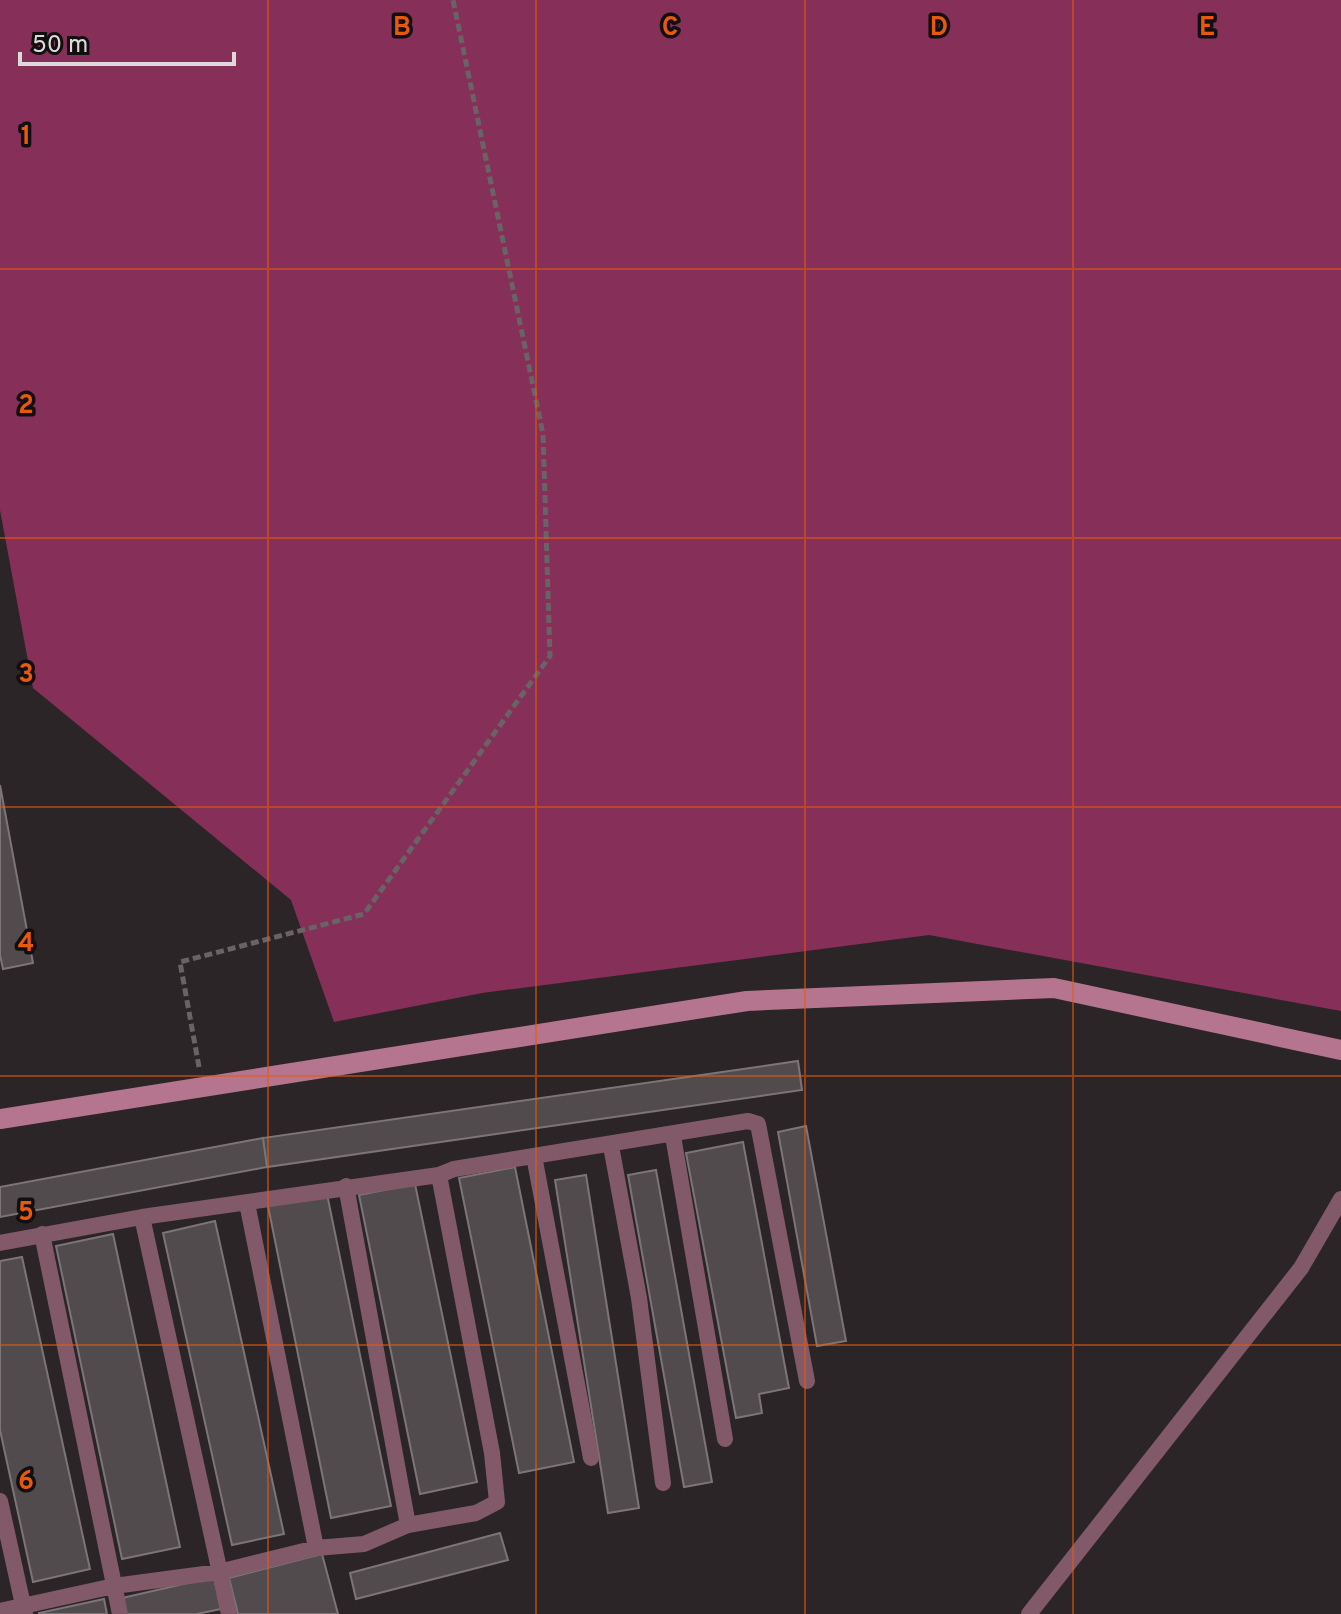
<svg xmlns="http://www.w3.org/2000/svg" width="1341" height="1614" font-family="Overpass,sans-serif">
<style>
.forest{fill:#862f58}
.building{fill:#524b4d;stroke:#7c7476;stroke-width:2}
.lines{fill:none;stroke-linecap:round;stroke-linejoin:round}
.path{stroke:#696365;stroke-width:5;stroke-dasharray:8 4;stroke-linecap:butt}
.lane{stroke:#825969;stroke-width:16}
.secondary{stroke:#b5758e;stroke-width:20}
.grid{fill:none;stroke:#e8590c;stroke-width:2;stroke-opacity:0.55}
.grid-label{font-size:26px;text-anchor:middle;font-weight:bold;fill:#e8590c;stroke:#120f10;stroke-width:7;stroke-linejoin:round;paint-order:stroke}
</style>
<rect width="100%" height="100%" fill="#2b2527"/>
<path class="forest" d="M 0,0 L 1341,0 L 1341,1011 L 929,935 L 482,993 L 334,1022 L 291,900 L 33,688 L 0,510 Z"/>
<path class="building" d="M 0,785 L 33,963 L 3,969 L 0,955 Z
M 798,1061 L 802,1090 L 267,1167 L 263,1138 Z
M 806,1126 L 846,1341 L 817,1346 L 778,1132 Z
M 263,1138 L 267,1167 L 0,1217 L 0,1187 Z
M 743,1142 L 789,1388 L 759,1394 L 762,1413 L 736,1418 L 686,1153 Z
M 515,1167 L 574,1462 L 519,1473 L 459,1178 Z
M 656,1170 L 712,1482 L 684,1487 L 628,1175 Z
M 586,1175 L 639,1508 L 608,1513 L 555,1180 Z
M 415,1184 L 477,1482 L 420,1494 L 359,1195 Z
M 327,1194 L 391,1506 L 331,1518 L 268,1206 Z
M 215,1221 L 284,1534 L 232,1545 L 163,1233 Z
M 113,1234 L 180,1547 L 122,1559 L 56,1246 Z
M 22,1257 L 90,1569 L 33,1582 L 0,1430 L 0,1261 Z
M 500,1533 L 508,1560 L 356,1599 L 350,1573 Z
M 322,1554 L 338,1614 L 238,1614 L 229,1578 Z
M 214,1577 L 221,1609 L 197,1614 L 125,1614 L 122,1598 Z
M 104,1599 L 107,1614 L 39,1614 L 39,1613 Z"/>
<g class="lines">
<path class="path" d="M 199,1067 L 180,962 L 364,914 L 550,656 L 543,434 L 453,0"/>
<path class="lane" d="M 673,1136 L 725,1439
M 611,1146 L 639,1298 L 663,1483
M 534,1156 L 591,1458
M 346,1186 L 408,1525
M 247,1203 L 316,1548
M 142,1217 L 229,1614
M 42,1234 L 120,1614
M 0,1243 L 142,1217 L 439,1175 L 454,1169 L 748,1121 L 758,1124 L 807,1381
M 0,1501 L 25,1614
M 0,1611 L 114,1586 L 219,1572 L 316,1548 L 364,1544 L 408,1525 L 476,1513 L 497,1502 L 492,1453 L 439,1175
M 1029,1614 L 1301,1268 L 1341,1199"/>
<path class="secondary" d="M 0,1119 L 747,1001 L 1054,988 L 1341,1050"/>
</g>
<path class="grid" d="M 268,0 L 268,1614M 536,0 L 536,1614M 805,0 L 805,1614M 1073,0 L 1073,1614M 0,269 L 1341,269M 0,538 L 1341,538M 0,807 L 1341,807M 0,1076 L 1341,1076M 0,1345 L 1341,1345"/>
<g class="grid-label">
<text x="402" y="35">B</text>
<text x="670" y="35">C</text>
<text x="939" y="35">D</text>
<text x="1207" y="35">E</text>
<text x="26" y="144">1</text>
<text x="26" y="413">2</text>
<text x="26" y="682">3</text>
<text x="26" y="951">4</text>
<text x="26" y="1220">5</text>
<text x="26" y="1489">6</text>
</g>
<path d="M20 52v12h214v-12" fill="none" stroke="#ddd8da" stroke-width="4"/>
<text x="32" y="52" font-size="24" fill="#ddd8da" stroke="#120f10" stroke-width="6" paint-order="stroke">50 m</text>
</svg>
